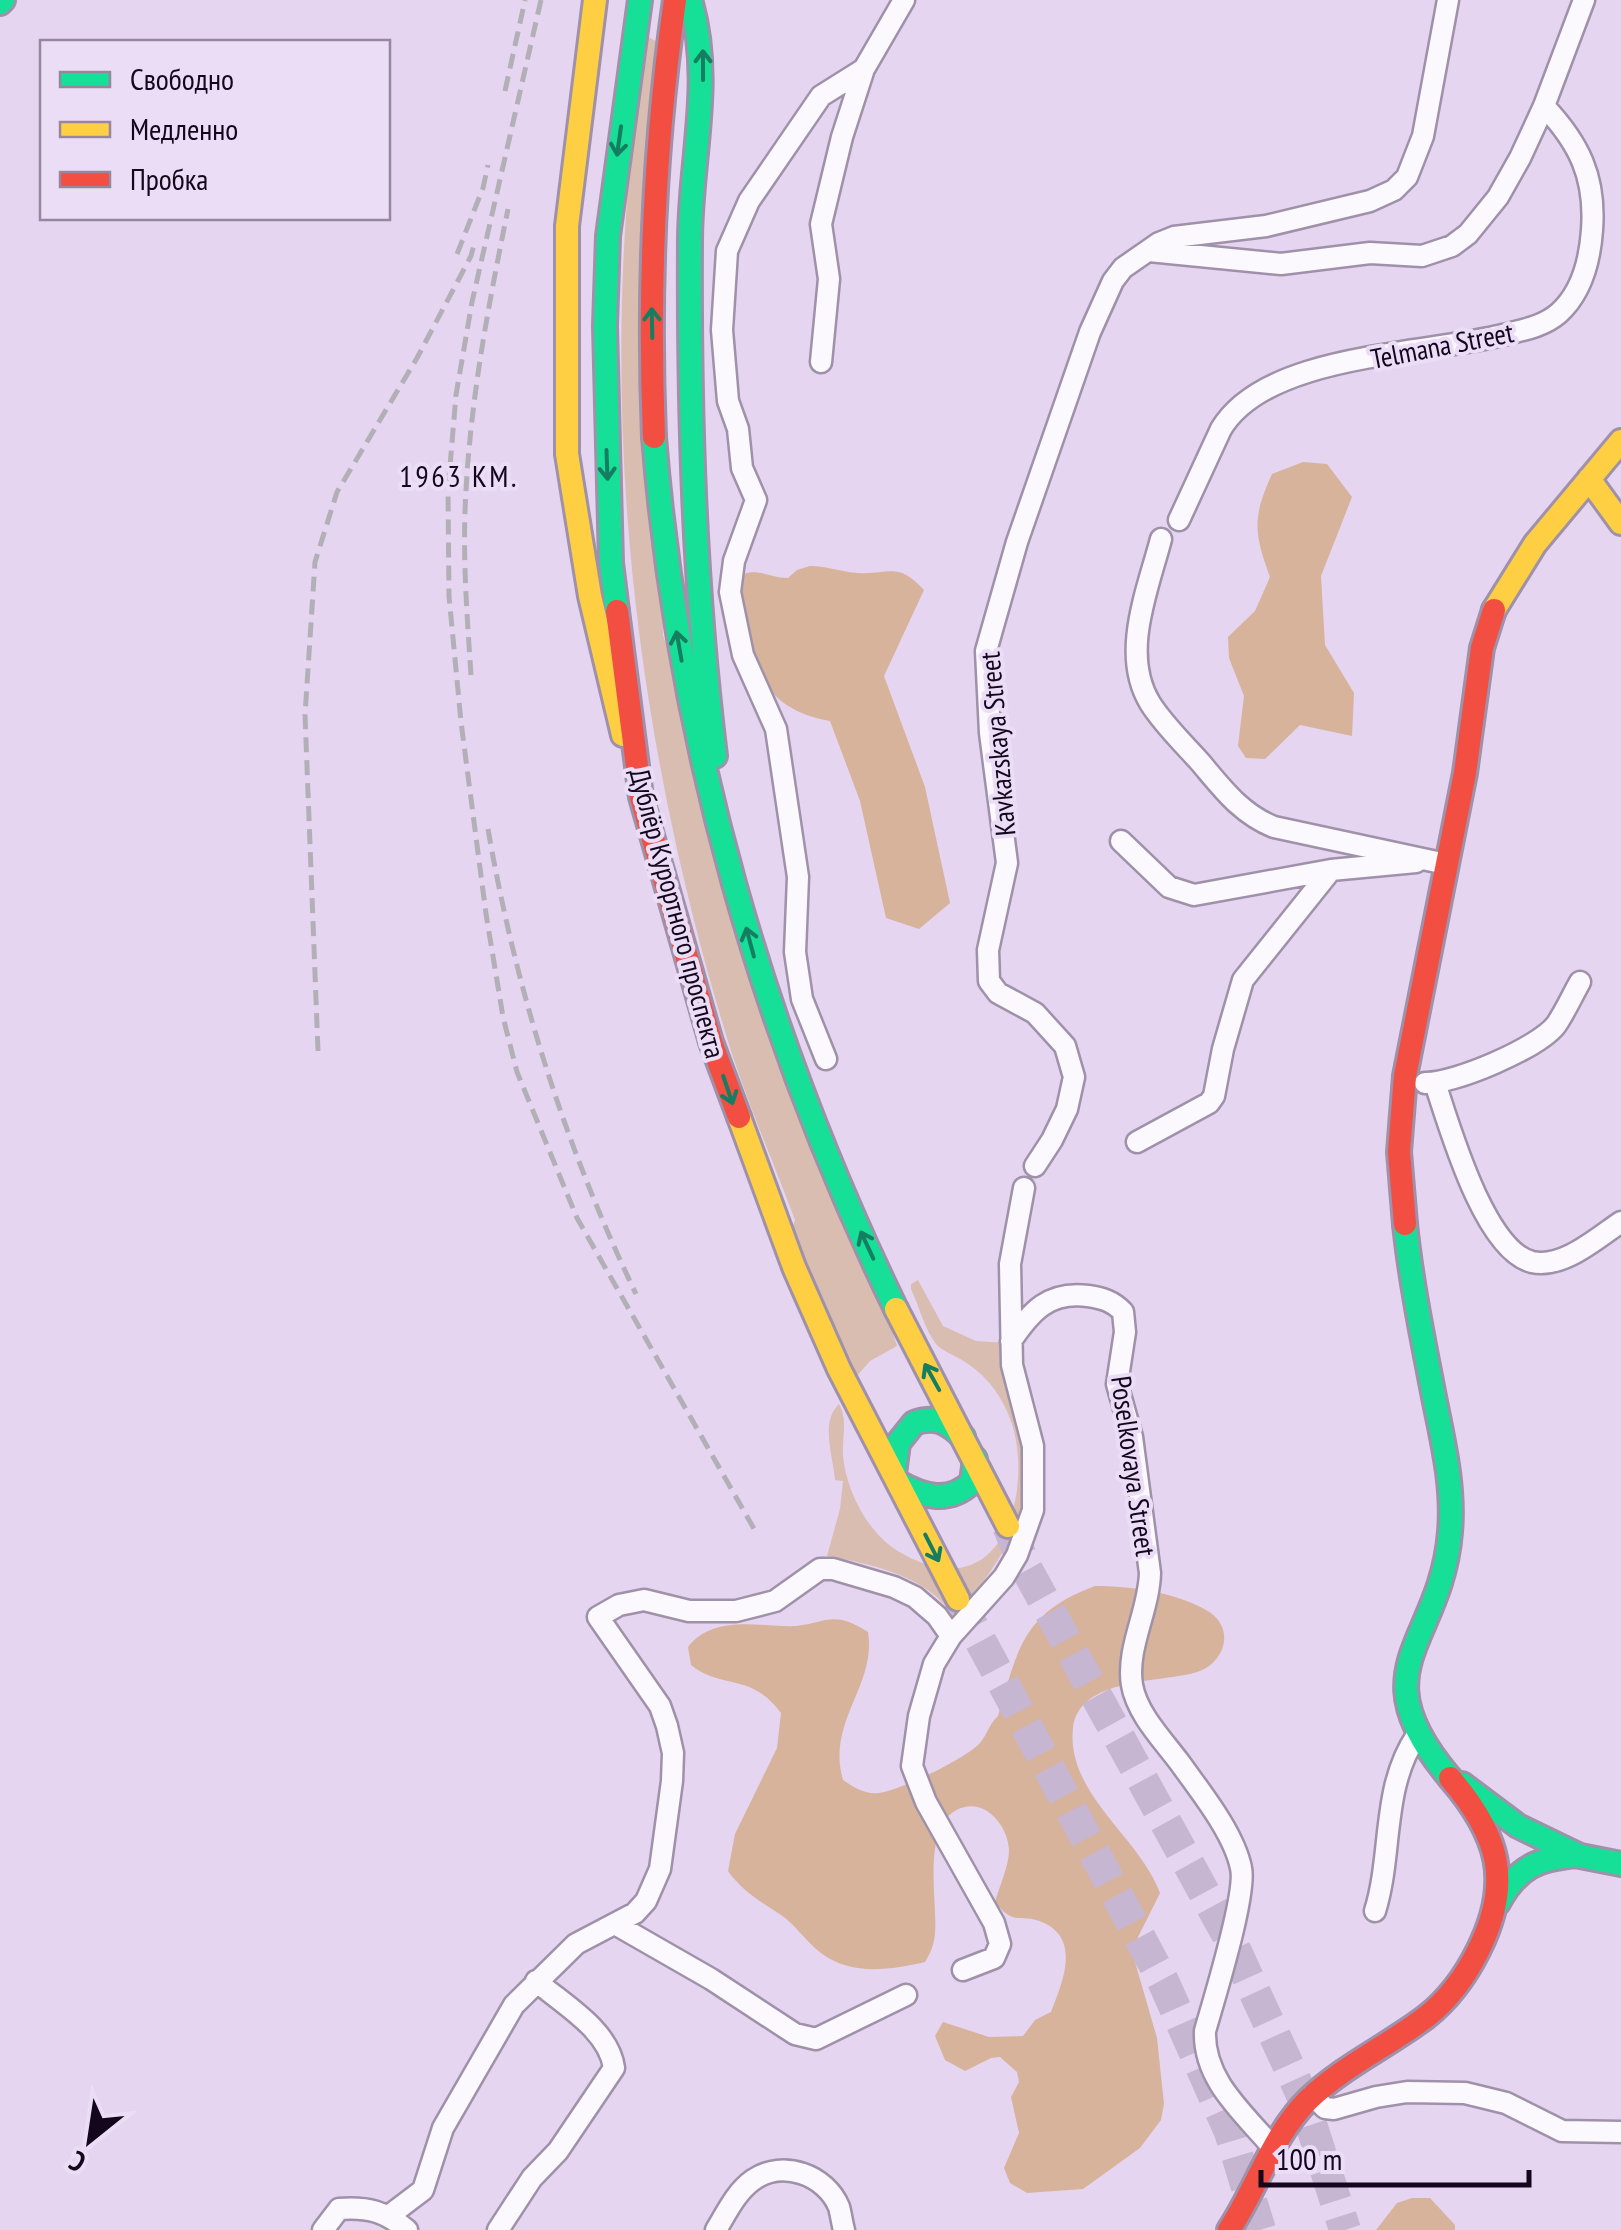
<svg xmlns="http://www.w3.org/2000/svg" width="1621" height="2230" font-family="'PT Sans Narrow',sans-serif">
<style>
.green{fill:#d9bdb0}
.forest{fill:#d7b39c}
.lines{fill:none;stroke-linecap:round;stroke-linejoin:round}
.primary-tunnel{stroke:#c6b6d1;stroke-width:32;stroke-dasharray:32 16;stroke-linecap:butt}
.street-casing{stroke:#9f91a9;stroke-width:25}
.fast-casing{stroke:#9f91a9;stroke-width:28}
.slow-casing{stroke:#9f91a9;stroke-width:28}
.jam-casing{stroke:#9f91a9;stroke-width:28}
.street{stroke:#fbf9fd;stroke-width:20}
.fast{stroke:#16e098;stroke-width:22}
.slow{stroke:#ffcf43;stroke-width:22}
.jam{stroke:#f24e42;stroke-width:22}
.rail{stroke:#b3afb6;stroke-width:5;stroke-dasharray:15 8;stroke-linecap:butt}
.oneway{stroke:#157e60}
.labels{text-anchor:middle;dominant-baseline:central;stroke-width:8;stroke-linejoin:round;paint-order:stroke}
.street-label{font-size:28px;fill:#14061c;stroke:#ecddf7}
.neighbourhood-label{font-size:30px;letter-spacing:2.5px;fill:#14061c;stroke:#ecddf7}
</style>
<rect width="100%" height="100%" fill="#e5d5f1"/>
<path class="green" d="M 648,37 L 656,41 L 663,635 L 897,1346 L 870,1361 L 856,1377 L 791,1232 L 795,1220 C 771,1156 743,1093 724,1028 C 642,756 605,471 628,188 C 632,137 641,87 648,37 Z
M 918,1280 L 943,1326 L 976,1341 L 1006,1343 C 1002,1380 1012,1400 1020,1435 C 1037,1513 1002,1561 954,1618 C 930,1576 871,1564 827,1556 L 840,1509 L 843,1481 L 835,1480 C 833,1455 820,1422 839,1404 C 848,1421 842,1436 843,1455 C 845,1481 858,1511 875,1531 C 888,1547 906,1557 925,1564 C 1009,1592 1031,1483 1012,1424 C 1003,1397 987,1375 962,1360 C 954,1355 942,1351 936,1344 C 925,1330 919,1306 911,1289 L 911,1284 Z"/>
<path class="forest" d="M 1303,462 L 1327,464 L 1352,497 L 1321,576 L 1325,645 L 1354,693 L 1352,736 L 1300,725 L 1265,759 L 1246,758 L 1238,746 L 1244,696 L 1229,658 L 1228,637 L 1255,611 L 1270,577 C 1254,533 1252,518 1272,474 Z
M 810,566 C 827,566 842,572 858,573 C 890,575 897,561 924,590 L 884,676 L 925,787 L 950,903 L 919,929 L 886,918 L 860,801 L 830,721 C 751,707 749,649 738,583 L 746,573 C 762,570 772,578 788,578 L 797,570 Z
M 1095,1586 C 1131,1586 1174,1592 1206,1610 C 1236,1626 1226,1663 1197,1672 C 1161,1683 1079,1677 1073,1728 C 1066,1794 1139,1836 1160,1893 L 1138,1937 L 1133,1955 L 1157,2038 L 1164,2104 L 1161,2120 L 1140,2148 L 1083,2189 L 1027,2193 L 1010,2183 L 1004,2168 L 1019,2133 L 1011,2097 L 1019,2082 L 1017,2072 L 1000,2057 L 991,2058 L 965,2071 L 945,2060 L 935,2036 L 943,2022 L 989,2037 L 1023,2036 L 1035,2020 L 1051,2012 C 1062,1983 1082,1939 1042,1922 C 1020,1913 1014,1927 995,1902 C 999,1887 1009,1866 1009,1850 C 1008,1827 988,1802 965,1807 C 919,1817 938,1902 935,1933 C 934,1945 931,1952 925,1962 C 890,1970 851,1976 821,1953 C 806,1942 796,1925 781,1915 C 761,1902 742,1891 728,1871 L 735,1834 L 777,1748 L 781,1713 C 751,1672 722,1690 691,1665 L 688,1647 C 712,1617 750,1625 784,1626 C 822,1628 829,1606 868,1632 C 877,1685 826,1722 843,1780 C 853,1787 866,1795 879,1793 C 901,1790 965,1759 980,1743 C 987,1735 989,1724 998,1716 C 1018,1649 1022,1613 1095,1586 Z
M 1412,2198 L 1430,2198 L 1455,2225 L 1455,2230 L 1376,2230 L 1397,2203 Z"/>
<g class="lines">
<path class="primary-tunnel" d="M 1008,1526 L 1026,1568 L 1233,1945 L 1301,2093 L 1345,2230
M 958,1599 L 1163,1981 L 1230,2132 L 1260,2230"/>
<g class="street-casing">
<path id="street" d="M 1149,251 L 1281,264 L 1370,253 L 1422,256 L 1452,246 L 1468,234 L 1498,197 L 1520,158 L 1544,106 L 1584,0
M 821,362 L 829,279 L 821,224 L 842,137 L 864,69 L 904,0
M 1179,520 L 1221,429 C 1266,354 1421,355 1503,335 C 1522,330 1543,327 1559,313 C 1582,292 1590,259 1592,230 C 1596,177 1579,143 1544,106
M 1161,539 C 1148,589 1120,654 1150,703 C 1163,724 1183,743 1200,762 C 1222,788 1241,814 1274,827 L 1446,864
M 1121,841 L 1169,887 L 1194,895 L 1331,870 L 1416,862
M 826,1059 L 802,999 L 795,952 L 798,877 L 776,729 L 743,655 L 730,592 L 734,561 L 756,500 L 742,468 L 738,429 L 728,401 L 722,330 L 727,251 L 749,201 L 821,96 L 864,69
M 1425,1083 C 1454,1084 1538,1048 1556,1025 C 1565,1012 1572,996 1580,982
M 1435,1083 C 1449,1125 1484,1250 1532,1262 C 1563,1269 1597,1238 1621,1222
M 1137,1142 L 1209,1103 L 1214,1096 L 1223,1049 L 1243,980 L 1331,870
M 1035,1166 L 1052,1140 L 1067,1109 L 1074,1077 L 1065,1046 L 1035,1013 L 998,993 L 989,981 L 988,950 L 1007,863 L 990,733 L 986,651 L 1017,542 L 1090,332 L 1113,281 L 1123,268 L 1159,243 L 1174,237 L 1266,226 L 1370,201 L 1394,190 L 1407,177 L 1423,136 L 1448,0
M 1011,1341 C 1031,1311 1049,1291 1088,1296 C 1102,1298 1113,1301 1123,1312 L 1125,1332 L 1117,1384 L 1132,1437 L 1150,1573 C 1149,1611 1126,1648 1132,1685 C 1137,1714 1163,1740 1180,1763 C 1200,1791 1234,1833 1241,1868 C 1247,1894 1214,1999 1205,2031 C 1203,2081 1245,2114 1274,2149
M 1375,1911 C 1393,1853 1381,1788 1417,1735
M 615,1924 L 711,1979 L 795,2034 L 816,2039 L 906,1995
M 963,1970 L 994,1958 L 1000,1944 L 994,1923 L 926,1802 L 912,1766 L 919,1716 L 934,1664 L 951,1636 L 1004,1577 L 1017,1555 L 1033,1510 L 1033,1446 L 1012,1365 L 1010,1264 L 1024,1188
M 1312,2095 L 1325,2108 L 1334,2109 L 1376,2097 L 1407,2092 L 1465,2093 L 1506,2103 L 1562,2131 L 1621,2132
M 390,2215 L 423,2190 L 443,2128 L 514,2005 L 576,1944 L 635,1913 L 646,1901 L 660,1869 L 672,1781 L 673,1753 L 667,1726 L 660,1706 L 598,1617 L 619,1605 L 644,1600 L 689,1611 L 736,1611 L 775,1601 L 820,1569 L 833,1569 L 894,1587 L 915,1597 L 937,1616 L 951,1636
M 323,2230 L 339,2209 C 368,2207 385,2211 407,2230
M 498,2230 L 532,2178 L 558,2151 L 614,2068 C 609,2030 564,2005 536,1981
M 716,2230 C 727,2212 736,2192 753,2180 C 783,2159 826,2175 839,2207 C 841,2214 842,2223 844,2230"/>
</g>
<g class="fast-casing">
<path id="fast" d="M 690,0 C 714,80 690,159 690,241 C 689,413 694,585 715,756
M 0,3 L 3,0
M 654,437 C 678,740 763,1035 896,1309
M 617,611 L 611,563 L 605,326 L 608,236 L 640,0
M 1405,1224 C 1411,1282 1423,1340 1434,1397 C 1443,1442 1454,1486 1450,1532 C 1441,1645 1356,1667 1450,1778
M 894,1474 L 898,1443 L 914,1423 C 935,1415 947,1422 963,1437
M 899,1483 C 924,1497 949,1504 972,1482 L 975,1459
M 1462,1784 L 1518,1826 L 1578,1855
M 1560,1852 L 1621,1864
M 1498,1903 C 1517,1867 1539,1858 1578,1855"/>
</g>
<g class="slow-casing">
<path id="slow" d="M 595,0 L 567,226 L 567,454 L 590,596 L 623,735
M 1589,479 L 1621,523
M 1494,610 L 1535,544 L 1621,441
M 739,1117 L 794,1267 L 839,1369 L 958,1599
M 896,1309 L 1008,1526"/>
</g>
<g class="jam-casing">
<path id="jam" d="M 654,437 C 648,289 654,146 675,0
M 617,611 L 641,797 L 711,1042 L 739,1117
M 1405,1224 L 1399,1152 L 1405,1076 L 1465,773 L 1482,648 L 1494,610
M 1229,2230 C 1257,2188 1272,2136 1308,2100 C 1343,2066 1388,2046 1426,2017 C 1449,1999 1465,1977 1478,1951 C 1513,1882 1499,1835 1450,1778"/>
</g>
<use href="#street" class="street"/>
<use href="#fast" class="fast"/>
<use href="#slow" class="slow"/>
<use href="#jam" class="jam"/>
<path class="rail" d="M 541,0 L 472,302 L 456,395 L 448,490 L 449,596 L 461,722 L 486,914 L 503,1017 L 517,1072 L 577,1218 L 757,1534
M 505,91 L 525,0
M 457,254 L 483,188 L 488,165
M 471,675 C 467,614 462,552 466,491 C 471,396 489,302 508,209
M 488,829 C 516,991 565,1146 636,1294
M 318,1051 L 305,715 L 315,562 L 337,492 L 417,358 L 471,256 L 475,241"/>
</g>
<defs><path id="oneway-shaft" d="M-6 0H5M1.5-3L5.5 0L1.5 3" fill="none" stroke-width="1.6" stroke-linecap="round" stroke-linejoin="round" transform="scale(2.5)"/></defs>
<g class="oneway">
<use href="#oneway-shaft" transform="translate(703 65) rotate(-90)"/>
<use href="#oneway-shaft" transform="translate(619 141) rotate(98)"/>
<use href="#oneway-shaft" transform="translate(652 323) rotate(-91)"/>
<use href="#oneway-shaft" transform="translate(607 465) rotate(88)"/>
<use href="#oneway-shaft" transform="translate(679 646) rotate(-100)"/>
<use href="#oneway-shaft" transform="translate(750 942) rotate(-105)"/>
<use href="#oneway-shaft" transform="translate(728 1090) rotate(71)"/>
<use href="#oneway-shaft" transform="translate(867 1245) rotate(-115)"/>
<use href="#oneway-shaft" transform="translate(932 1377) rotate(-119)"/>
<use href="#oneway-shaft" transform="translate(932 1548) rotate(63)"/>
</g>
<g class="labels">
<g class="street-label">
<text transform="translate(1442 345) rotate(-11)">Telmana Street</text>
<text transform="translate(997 744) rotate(-95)">Kavkazskaya Street</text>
<text transform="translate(678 913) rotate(75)">Дублёр Курортного проспекта</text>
<text transform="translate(1134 1466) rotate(82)">Poselkovaya Street</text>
</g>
<g class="neighbourhood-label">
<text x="459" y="475">1963 КМ.</text>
</g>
</g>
<rect x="40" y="40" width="350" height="180" fill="#ecddf7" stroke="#96879f" stroke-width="2.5"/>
<rect x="60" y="72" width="50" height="15" fill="#16e098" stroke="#96879f" stroke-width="2.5"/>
<text x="130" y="90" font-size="30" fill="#14061c">Свободно</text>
<rect x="60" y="122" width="50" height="15" fill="#ffcf43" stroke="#96879f" stroke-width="2.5"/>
<text x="130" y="140" font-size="30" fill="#14061c">Медленно</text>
<rect x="60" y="172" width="50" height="15" fill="#f24e42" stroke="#96879f" stroke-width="2.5"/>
<text x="130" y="190" font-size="30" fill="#14061c">Пробка</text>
<g transform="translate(90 2140) rotate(210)" stroke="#ecddf7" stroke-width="8" paint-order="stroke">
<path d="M0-8L18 38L0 25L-18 38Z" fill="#14061c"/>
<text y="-15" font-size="28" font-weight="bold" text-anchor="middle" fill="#14061c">С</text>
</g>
<path d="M1261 2170v15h268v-15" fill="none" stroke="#14061c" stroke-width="5"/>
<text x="1276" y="2170" font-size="30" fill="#14061c" stroke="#ecddf7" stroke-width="8" paint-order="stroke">100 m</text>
</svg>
